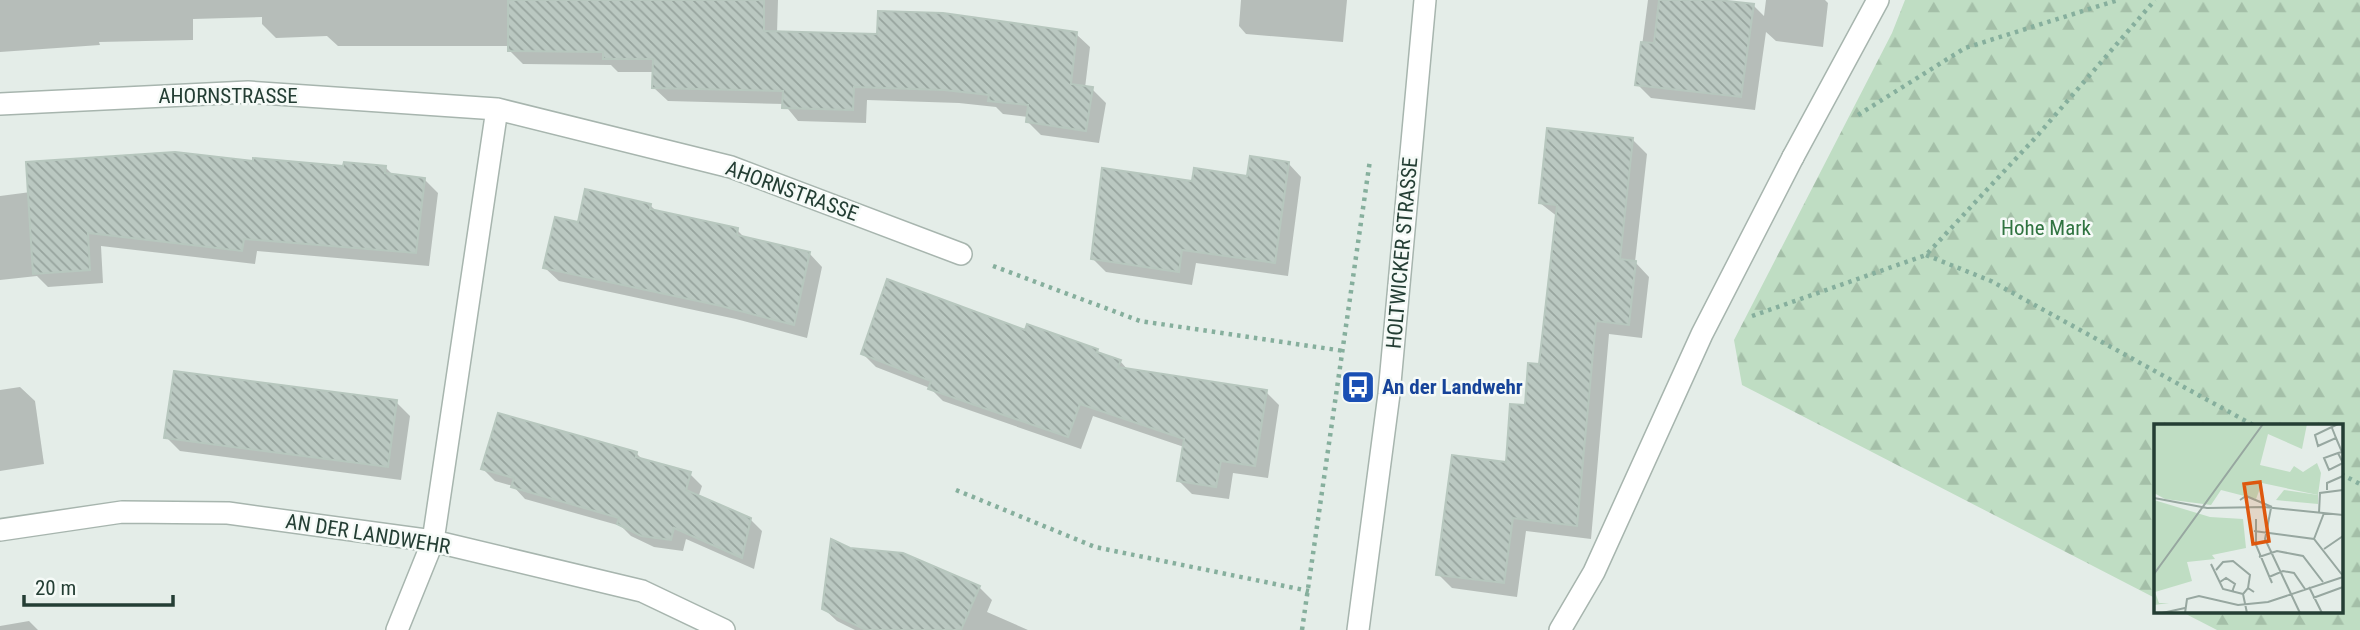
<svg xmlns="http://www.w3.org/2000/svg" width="2360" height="630" font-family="'Roboto Condensed',sans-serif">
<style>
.forest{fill:url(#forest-firs)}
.shadow{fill:#0003}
.building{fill:url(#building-back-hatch);stroke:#b7c7be;stroke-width:2}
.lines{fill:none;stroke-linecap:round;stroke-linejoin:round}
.service-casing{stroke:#a7b5ae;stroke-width:24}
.minor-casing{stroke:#a7b5ae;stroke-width:24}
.tertiary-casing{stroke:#a7b5ae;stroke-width:24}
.path{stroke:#86af9d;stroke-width:4.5;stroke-dasharray:3.5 5;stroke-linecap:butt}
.service{stroke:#fff;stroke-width:21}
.minor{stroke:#fff;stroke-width:21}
.tertiary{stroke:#fff;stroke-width:21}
.labels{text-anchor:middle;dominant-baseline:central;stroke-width:5;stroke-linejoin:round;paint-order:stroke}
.street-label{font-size:21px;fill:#243e34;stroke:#f5faf7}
.park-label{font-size:21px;fill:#307441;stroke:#f5faf7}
.transit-label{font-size:21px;font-weight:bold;fill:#164399;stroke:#f5faf7;text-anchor:start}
.inset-road{fill:none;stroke:#97a7a0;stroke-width:2}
.view{fill:#de580e;fill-opacity:0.15;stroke:#de580e;stroke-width:3.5}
.inset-edge{fill:none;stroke:#243e34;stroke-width:3.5}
</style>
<defs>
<pattern id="forest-firs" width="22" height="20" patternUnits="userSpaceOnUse" patternTransform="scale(1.75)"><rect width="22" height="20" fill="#bfddc3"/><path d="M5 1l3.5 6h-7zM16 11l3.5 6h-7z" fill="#a4bfa8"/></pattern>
<pattern id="building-back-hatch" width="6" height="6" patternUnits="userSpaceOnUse" patternTransform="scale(1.75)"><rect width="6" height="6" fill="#bac8c1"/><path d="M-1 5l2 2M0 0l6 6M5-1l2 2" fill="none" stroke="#97a49e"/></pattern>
</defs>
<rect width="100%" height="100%" fill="#e4ede8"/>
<path class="forest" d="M 1905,0 L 2360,0 L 2360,630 L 2217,630 L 2180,611 L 2341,611 L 2341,425 L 2155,425 L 2155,598 L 1742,385 L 1734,340 L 1892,33 Z"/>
<path class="shadow" d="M 0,0 L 778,0 L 777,33 L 879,36 L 1076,34 L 1090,47 L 1085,88 L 1092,89 L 1106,103 L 1099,143 L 1041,135 L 1028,122 L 1028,117 L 1003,114 L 996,107 L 959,103 L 867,100 L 866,123 L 798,121 L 784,104 L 668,101 L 654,88 L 654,72 L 618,72 L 611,65 L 523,64 L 509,50 L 509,46 L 338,46 L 327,36 L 276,38 L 262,24 L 262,17 L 193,19 L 193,40 L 99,42 L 100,45 L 0,52 Z
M 1241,0 L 1347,0 L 1343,42 L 1246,34 L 1239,26 Z
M 1648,0 L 1703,0 L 1754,6 L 1764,16 L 1766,0 L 1825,0 L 1828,3 L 1823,47 L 1776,41 L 1766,32 L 1755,110 L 1651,98 L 1637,84 Z
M 1633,140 L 1647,154 L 1635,262 L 1649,277 L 1642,338 L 1609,334 L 1591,539 L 1526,531 L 1517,597 L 1452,588 L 1438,574 L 1508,464 L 1541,366 L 1558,217 L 1540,203 Z
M 254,163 L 386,168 L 394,176 L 424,179 L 438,193 L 429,266 L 257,251 L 255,264 L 101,246 L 103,283 L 48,287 L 37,276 L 0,280 L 0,196 Z
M 1288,163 L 1301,177 L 1288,276 L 1196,263 L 1192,285 L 1106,272 L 1092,258 L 1193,183 L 1249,178 Z
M 650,205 L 658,213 L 737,230 L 746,239 L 809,253 L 822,267 L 807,338 L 736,319 L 559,281 L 545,268 L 580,224 Z
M 1026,332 L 1097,351 L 1120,361 L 1129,371 L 1266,392 L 1279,405 L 1268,478 L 1233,473 L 1229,499 L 1192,494 L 1179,481 L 1184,447 L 1093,416 L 1081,449 L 943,401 L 930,388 L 876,367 L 863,354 Z
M 20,387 L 35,401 L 44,464 L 0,471 L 0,390 Z
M 396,402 L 410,416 L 401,480 L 180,451 L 166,437 Z
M 636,453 L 645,462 L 690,474 L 702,486 L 698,498 L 750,519 L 762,531 L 754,569 L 686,539 L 683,551 L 654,547 L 631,536 L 621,526 L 525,499 L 513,486 L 495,481 L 483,469 Z
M 849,549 L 979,587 L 992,600 L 987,612 L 1028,630 L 855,630 L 837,621 L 823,608 Z
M 29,621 L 38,630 L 0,630 L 0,626 Z"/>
<path class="building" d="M 508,0 L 764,0 L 764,31 L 877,34 L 878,11 L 943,13 L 1077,32 L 1071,84 L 1093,87 L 1086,131 L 1026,122 L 1028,105 L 988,101 L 989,95 L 944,90 L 854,87 L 853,110 L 782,108 L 783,91 L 652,88 L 653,59 L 603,59 L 603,52 L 508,51 Z
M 1659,0 L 1718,0 L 1754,4 L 1741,97 L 1635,85 L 1641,42 L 1654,43 Z
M 1547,128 L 1633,138 L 1620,259 L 1636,261 L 1629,325 L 1596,321 L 1577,526 L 1513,518 L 1504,583 L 1436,575 L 1452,455 L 1506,462 L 1510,404 L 1525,405 L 1528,363 L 1539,364 L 1557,205 L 1539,203 Z
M 175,152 L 253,161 L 253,158 L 343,166 L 344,162 L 386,166 L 385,173 L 425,178 L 416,253 L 244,239 L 242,251 L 88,233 L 90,270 L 33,274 L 26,162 Z
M 1250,156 L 1289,162 L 1275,263 L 1182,250 L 1179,272 L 1091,259 L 1102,168 L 1192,181 L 1194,168 L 1247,176 Z
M 585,189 L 651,204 L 650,209 L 738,228 L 737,235 L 810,252 L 794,325 L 721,306 L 543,268 L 555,217 L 578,222 Z
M 887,279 L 1025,330 L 1027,324 L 1098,349 L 1097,352 L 1121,360 L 1118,367 L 1267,390 L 1255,466 L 1221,461 L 1216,487 L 1177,481 L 1184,439 L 1080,404 L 1068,437 L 928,389 L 931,381 L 861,354 Z
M 174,371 L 397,400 L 388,467 L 164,438 Z
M 498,413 L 637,452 L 636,457 L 691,472 L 686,490 L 751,518 L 742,558 L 674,528 L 671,540 L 641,536 L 617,524 L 619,518 L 511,487 L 514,478 L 481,469 Z
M 831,539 L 850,548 L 903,553 L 980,586 L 961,630 L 866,630 L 822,609 Z"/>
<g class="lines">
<g class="service-casing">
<path id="service" d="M 1793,157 L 1878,0"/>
</g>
<g class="minor-casing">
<path id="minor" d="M 0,104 L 248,92 L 497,109 L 731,167 L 961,254
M 0,530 L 122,512 L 228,513 L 433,541 L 642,591 L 724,630
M 397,630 L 433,541 L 497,109
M 1560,630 L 1594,572 L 1702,334 L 1793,157"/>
</g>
<g class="tertiary-casing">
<path id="tertiary" d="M 1358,630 L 1389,394 L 1425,0"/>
</g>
<path class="path" d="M 1858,115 L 1965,48 L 2118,0
M 1926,255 L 1991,281 L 2253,425
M 993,266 L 1140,321 L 1344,351
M 1752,316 L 1926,255 L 2037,136 L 2155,0
M 2341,474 L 2360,484
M 956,490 L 1095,547 L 1309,591
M 1302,630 L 1370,160"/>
<use href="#service" class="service"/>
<use href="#minor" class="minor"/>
<use href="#tertiary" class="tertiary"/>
</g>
<defs>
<g id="bus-square" transform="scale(1.75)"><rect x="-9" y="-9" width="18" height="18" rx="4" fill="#1a4fb4" stroke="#f5faf7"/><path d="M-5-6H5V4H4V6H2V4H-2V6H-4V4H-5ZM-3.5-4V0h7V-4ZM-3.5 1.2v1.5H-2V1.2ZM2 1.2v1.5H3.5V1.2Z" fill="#fff"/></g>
</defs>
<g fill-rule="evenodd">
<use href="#bus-square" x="1358" y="387"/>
</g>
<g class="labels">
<g class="street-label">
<text x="228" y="96">AHORNSTRASSE</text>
<text transform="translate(792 191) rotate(20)">AHORNSTRASSE</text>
<text transform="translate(1402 253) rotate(-85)">HOLTWICKER STRASSE</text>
<text transform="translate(368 534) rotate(9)">AN DER LANDWEHR</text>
</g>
<g class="park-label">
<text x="2046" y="228">Hohe Mark</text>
</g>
<g class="transit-label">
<text x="1382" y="387">An der Landwehr</text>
</g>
</g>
<g transform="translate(2154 424)">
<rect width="189" height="189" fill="#e4ede8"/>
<path d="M 0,0 L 153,0 L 148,25 L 114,10 L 106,41 L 136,48 L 140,42 L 149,48 L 163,39 L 167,49 L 164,71 L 108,59 L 102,75 L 67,66 L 57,81 L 11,75 L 0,69 ZM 0,76 L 56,93 L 89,95 L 92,124 L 58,131 L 61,135 L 33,138 L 38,157 L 1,168 L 5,179 L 15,179 L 0,181 Z" fill="#bfddc3"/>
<path d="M 130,66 L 164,71 L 164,80 L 122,76 Z" fill="#bfddc3"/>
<path class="inset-road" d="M 178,4 L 182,14 L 164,22 L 161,11 L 184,0M 182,14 L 188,28 L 184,29 L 170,34 L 175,46 L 189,39 L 184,29M 173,66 L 173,59 L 189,52M 0,74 L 53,84 L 110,83 L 189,91M 86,76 L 92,72 L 118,83M 117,84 L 111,115 L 146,189M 165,89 L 166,69 L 189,66M 102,95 L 102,121 L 118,159M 100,107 L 160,115 L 189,152M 160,115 L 170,89M 170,125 L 189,112M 105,133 L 123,127 L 149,132 L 169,158M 57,140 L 69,165 L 89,170M 62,146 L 69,138 L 79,137 L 96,151 L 94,164M 0,150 L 109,0M 115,153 L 129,147 L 140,149 L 151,165M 66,158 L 72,154 L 81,160 L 78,168M 155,163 L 168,189M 159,174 L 189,163M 8,189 L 31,184M 31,189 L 33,175 L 45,172 L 84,181 L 114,178 L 189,153M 93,189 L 89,170 L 94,164 L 100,168"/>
<path class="view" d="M 106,58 L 115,117 L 99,120 L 90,60 Z"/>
<rect width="189" height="189" class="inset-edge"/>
</g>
<path d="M24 595v10h149v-10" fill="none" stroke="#243e34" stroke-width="3.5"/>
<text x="35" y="595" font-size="21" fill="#243e34" stroke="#f5faf7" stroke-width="5" paint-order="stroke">20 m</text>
</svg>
